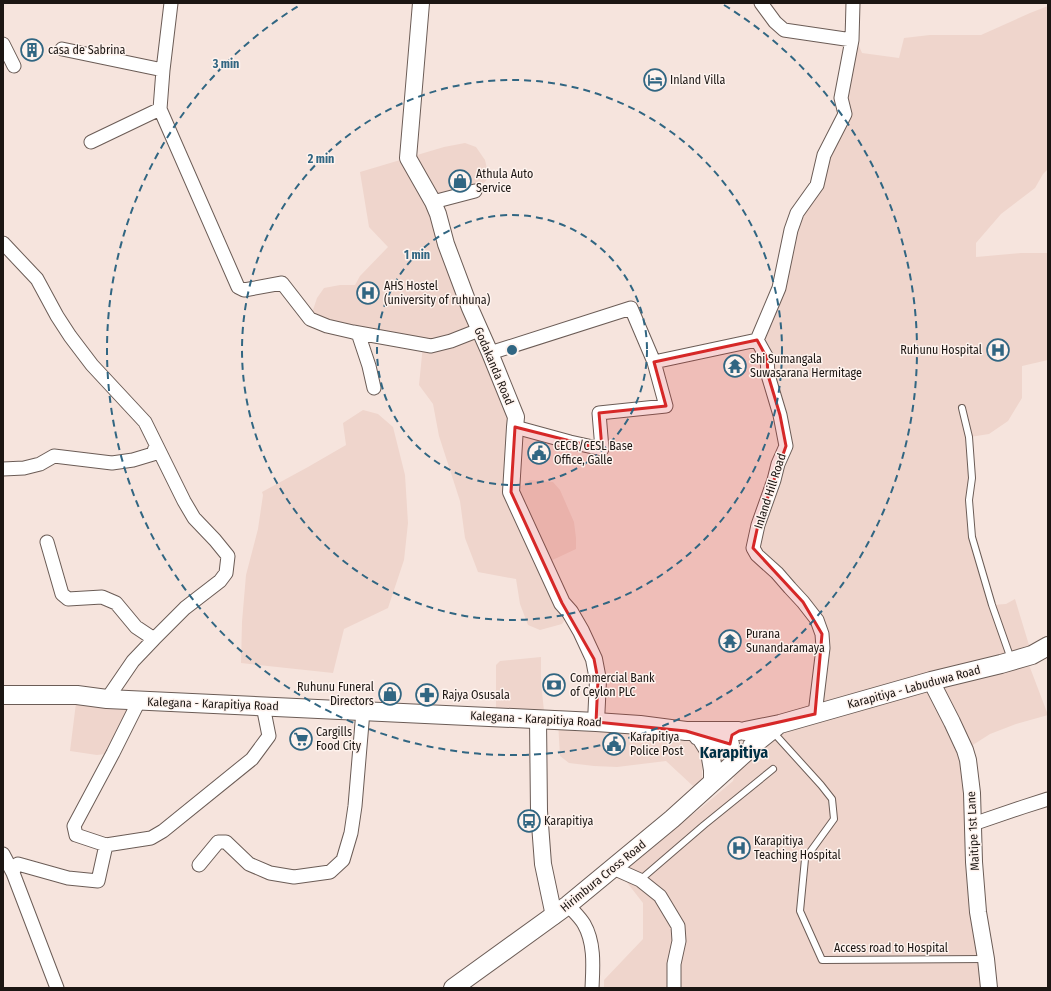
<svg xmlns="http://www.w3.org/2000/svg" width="1051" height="991" font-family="'Fira Sans Condensed',sans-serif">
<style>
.built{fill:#efd5cc}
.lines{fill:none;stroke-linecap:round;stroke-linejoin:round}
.service-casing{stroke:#6b5c56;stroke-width:8}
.minor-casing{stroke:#6b5c56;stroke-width:15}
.tertiary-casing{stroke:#6b5c56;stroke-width:18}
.secondary-casing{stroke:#6b5c56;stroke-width:20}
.service{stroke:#fff;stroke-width:6}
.minor{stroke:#fff;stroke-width:13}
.tertiary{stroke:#fff;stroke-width:16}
.secondary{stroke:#fff;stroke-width:18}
.marked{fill:#d62828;fill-opacity:0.2;stroke:#d62828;stroke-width:3;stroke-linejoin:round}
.ring{fill:none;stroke:#316682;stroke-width:2;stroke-dasharray:7 5}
.labels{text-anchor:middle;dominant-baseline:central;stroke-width:3;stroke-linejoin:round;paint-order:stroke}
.poi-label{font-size:12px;fill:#1c1613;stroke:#fef3ee;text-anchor:start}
.street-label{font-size:12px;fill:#1c1613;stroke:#fef3ee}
.district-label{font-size:16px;font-weight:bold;fill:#013045;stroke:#fef3ee}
.centre{fill:#316682;stroke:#fef3ee;stroke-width:2}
.ring-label{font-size:12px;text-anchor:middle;font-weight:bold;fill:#316682;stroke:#fef3ee;stroke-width:3;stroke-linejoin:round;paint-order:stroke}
</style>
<rect width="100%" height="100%" fill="#f6e4dd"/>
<path class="built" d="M 1048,6 L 1048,169 L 1043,174 L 1035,188 L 1001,214 L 976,243 L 976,257 L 1021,253 L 1048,253 L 1048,360 L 1022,366 L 1022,398 L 1008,421 L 989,434 L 970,437 L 972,537 L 992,605 L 1006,604 L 1015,599 L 1032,655 L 1026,657 L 1048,715 L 1016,724 L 990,734 L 965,750 L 989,988 L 604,988 L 604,980 L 643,939 L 643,903 L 618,871 L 701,808 L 733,781 L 739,758 L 762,744 L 815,714 L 822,634 L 753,548 L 785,446 L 757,340 L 786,251 L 845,114 L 852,40 L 859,46 L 862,53 L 899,58 L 904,38 L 930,35 L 981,35 L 1030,13 Z
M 465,143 L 476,147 L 485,160 L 489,178 L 475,191 L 433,202 L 509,397 L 512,492 L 530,480 L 553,482 L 560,490 L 574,522 L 576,538 L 576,549 L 544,564 L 570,612 L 562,624 L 540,630 L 528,625 L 520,604 L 516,579 L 478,572 L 465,538 L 460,501 L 439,436 L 433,404 L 419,385 L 423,345 L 310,319 L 317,298 L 324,288 L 340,285 L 355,285 L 360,276 L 388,247 L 369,227 L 360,172 L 444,147 Z
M 363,410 L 378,414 L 393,427 L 405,475 L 408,523 L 404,560 L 388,608 L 344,629 L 333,673 L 241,663 L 242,622 L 246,575 L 258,529 L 263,495 L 262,492 L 308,467 L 346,445 L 343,423 Z
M 541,657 L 541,683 L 545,720 L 496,717 L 496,665 L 500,661 Z
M 77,695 L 139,701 L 113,753 L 97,755 L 70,751 Z
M 558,721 L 686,731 L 699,748 L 702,762 L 702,783 L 693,786 L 666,761 L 617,767 L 594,766 L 569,763 L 560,756 Z"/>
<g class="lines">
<g class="service-casing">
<path id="service" d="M 962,408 L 969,437 L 972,478 L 969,500 L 972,537 L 992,605 L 1011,659
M 773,732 L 821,785 L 832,799 L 834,819 L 805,859 L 800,911 L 822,960 L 986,959
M 640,880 L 704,825 L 773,769"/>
</g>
<g class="minor-casing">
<path id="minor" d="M 171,3 L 163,70 L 160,109 L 238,287 L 244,290 L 282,283 L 310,319 L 327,326 L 353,332 L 431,346 L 451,341 L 479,330
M 761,3 L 775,22 L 784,30 L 852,40
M 3,44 L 14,66
M 62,49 L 163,70
M 91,142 L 160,109
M 433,202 L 475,191
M 3,243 L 37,279 L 57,316 L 70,336 L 92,365 L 145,422 L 184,501 L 194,518 L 215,540 L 228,556 L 226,573 L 220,581 L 185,608 L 154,639 L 133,661 L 107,699
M 358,333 L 369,366 L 374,388
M 757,340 L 767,358 L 768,375 L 780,415 L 786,446 L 778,464 L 774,480 L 758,525 L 753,548 L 757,555 L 777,573 L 790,588 L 803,602 L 817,620 L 822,634 L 823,648 L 815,714
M 757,340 L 779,288 L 791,230 L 797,213 L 817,185 L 824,155 L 845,114 L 841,98 L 852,40 L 853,3
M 490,353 L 631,308 L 654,362 L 757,340
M 515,427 L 570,442 L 602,449 L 599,413 L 666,406 L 654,362
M 3,469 L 24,468 L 40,464 L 54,456 L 112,463 L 133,460 L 153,454 L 156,445
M 47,542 L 62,594 L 68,599 L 102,597 L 116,603 L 136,627 L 154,639
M 973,824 L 1023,807 L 1048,799
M 106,845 L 151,838 L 163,831 L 252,759 L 269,736 L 263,706
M 3,854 L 13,873
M 199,865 L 218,842 L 226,842 L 249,864 L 270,873 L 294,877 L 330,872 L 343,860 L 351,833 L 355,806 L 363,711
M 613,868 L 640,880 L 660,896 L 678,926 L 679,941 L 674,964 L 674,988
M 568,905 C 573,911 580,917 584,924 C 595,943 593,967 592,988
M 57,988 L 13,873 L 15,866 L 18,864 L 68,878 L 98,881 L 106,845 L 76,835 L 74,826 L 113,753 L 139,701"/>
</g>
<g class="tertiary-casing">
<path id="tertiary" d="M 421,3 L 408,158 L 433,202 L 438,214 L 446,244 L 470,308 L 490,353 L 516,417 L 515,427 L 511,492 L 562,603 L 570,612 L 581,631 L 594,659 L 598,680 L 596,722
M 931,681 L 952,722 L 965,750 L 968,760 L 972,793 L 974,862 L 978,912 L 986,959 L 989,988
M 538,720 L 539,811 L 543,864 L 554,916"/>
</g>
<g class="secondary-casing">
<path id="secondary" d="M 3,695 L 77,695 L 107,699 L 596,722 L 640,725 L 686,731 L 739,731
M 745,731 L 780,724 L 931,681 L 1001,664 L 1032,655 L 1048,646
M 698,736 L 725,744 L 730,744
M 700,736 L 710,752 L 713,770 L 713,779
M 752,746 L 777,726
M 453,988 L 568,905 L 672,819 L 745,753"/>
</g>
<use href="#service" class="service"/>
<use href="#minor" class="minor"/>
<use href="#tertiary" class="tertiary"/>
<use href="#secondary" class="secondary"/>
</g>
<path class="marked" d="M 757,340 L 767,358 L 768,375 L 780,415 L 786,446 L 758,525 L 753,548 L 803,602 L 822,634 L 815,714 L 739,731 L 732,735 L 730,744 L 686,731 L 596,722 L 598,680 L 594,659 L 562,603 L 511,492 L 515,427 L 602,449 L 599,413 L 666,406 L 654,362 Z"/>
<g class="ring">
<circle cx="512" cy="350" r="135"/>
<circle cx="512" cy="350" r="270"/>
<path d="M724 5A405 405 0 1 1 300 5"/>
</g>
<defs>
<g id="building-ring" transform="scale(1.15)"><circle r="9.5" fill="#fef3ee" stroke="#316682" stroke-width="1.5"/><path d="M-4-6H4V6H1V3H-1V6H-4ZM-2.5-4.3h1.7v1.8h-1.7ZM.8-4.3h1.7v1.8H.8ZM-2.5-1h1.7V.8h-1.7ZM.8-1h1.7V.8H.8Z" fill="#316682"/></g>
<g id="hotel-ring" transform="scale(1.15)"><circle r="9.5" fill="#fef3ee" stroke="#316682" stroke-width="1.5"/><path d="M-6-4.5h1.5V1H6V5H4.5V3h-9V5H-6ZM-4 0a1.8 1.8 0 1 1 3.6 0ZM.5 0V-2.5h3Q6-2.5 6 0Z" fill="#316682"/></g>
<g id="shop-ring" transform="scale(1.15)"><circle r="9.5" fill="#fef3ee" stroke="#316682" stroke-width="1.5"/><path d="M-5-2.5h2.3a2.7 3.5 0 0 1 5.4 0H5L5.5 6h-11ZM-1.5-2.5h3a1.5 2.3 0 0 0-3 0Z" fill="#316682"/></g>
<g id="hospital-ring" transform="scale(1.15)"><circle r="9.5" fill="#fef3ee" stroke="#316682" stroke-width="1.5"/><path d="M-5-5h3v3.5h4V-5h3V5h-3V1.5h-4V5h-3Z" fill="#316682"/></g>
<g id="temple-ring" transform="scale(1.15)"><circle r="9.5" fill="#fef3ee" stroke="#316682" stroke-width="1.5"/><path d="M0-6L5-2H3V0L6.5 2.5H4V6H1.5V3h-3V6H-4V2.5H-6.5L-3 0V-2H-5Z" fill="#316682"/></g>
<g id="civic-ring" transform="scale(1.15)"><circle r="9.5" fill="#fef3ee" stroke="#316682" stroke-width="1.5"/><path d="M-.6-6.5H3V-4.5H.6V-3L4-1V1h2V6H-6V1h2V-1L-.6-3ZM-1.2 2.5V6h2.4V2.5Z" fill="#316682"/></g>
<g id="bank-ring" transform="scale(1.15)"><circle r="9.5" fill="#fef3ee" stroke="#316682" stroke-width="1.5"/><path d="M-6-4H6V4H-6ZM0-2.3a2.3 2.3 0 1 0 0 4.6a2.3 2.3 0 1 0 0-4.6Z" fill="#316682"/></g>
<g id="pharmacy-ring" transform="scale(1.15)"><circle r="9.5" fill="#fef3ee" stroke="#316682" stroke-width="1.5"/><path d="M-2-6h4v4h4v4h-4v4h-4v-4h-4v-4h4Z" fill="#316682"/></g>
<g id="supermarket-ring" transform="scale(1.15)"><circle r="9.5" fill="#fef3ee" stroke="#316682" stroke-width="1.5"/><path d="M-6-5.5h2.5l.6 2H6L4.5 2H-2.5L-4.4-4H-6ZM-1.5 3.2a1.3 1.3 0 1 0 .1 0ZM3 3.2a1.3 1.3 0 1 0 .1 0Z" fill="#316682"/></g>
<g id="bus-ring" transform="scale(1.15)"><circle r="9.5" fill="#fef3ee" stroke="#316682" stroke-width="1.5"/><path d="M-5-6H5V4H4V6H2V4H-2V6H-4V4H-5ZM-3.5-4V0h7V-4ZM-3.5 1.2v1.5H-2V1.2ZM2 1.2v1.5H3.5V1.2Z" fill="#316682"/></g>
</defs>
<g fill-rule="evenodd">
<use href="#building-ring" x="32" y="50"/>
<use href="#hotel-ring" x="655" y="80"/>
<use href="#shop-ring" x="460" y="181"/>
<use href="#hospital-ring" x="368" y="293"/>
<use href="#hospital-ring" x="998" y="350"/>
<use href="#temple-ring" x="735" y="366"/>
<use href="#civic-ring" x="539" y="453"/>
<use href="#temple-ring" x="730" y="641"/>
<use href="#bank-ring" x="554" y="685"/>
<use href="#shop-ring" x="390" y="694"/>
<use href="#pharmacy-ring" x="427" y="695"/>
<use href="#supermarket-ring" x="301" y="739"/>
<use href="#civic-ring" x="614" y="744"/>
<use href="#bus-ring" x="529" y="821"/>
<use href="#hospital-ring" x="739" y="848"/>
</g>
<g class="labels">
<g class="poi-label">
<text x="48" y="50">casa de Sabrina</text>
<text x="670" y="80">Inland Villa</text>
<text x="476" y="174">Athula Auto<tspan x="476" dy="14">Service</tspan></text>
<text x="384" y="286">AHS Hostel<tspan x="384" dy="14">(university of ruhuna)</tspan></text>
<text x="982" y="350" text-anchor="end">Ruhunu Hospital</text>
<text x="750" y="359">Shi Sumangala<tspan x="750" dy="14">Suwasarana Hermitage</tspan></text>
<text x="554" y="446">CECB/CESL Base<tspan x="554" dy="14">Office, Galle</tspan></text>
<text x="746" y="634">Purana<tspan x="746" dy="14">Sunandaramaya</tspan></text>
<text x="570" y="678">Commercial Bank<tspan x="570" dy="14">of Ceylon PLC</tspan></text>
<text x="374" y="687" text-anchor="end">Ruhunu Funeral<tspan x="374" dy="14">Directors</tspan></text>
<text x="442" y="695">Rajya Osusala</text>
<text x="316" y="732">Cargills<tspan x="316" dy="14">Food City</tspan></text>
<text x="630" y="737">Karapitiya<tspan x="630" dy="14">Police Post</tspan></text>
<text x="544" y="821">Karapitiya</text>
<text x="754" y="841">Karapitiya<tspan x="754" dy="14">Teaching Hospital</tspan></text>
</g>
<g class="street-label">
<text transform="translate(494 366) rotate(67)">Godakanda Road</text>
<text transform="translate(770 491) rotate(-72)">Inland Hill Road</text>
<text transform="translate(914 687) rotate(-15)">Karapitiya - Labuduwa Road</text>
<text transform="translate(213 704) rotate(2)">Kalegana - Karapitiya Road</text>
<text transform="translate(536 719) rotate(3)">Kalegana - Karapitiya Road</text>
<text transform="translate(973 831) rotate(-93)">Maitipe 1st Lane</text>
<text transform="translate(603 876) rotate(-39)">Hirimbura Cross Road</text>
<text x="891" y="948">Access road to Hospital</text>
</g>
<g class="district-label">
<text x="734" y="752">Karapitiya</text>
</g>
</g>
<circle cx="512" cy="350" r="6" class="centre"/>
<g class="ring-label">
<text x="226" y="68">3 min</text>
<text x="321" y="163">2 min</text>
<text x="417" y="259">1 min</text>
</g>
<rect width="1051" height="991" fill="none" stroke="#1c1613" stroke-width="8"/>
</svg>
